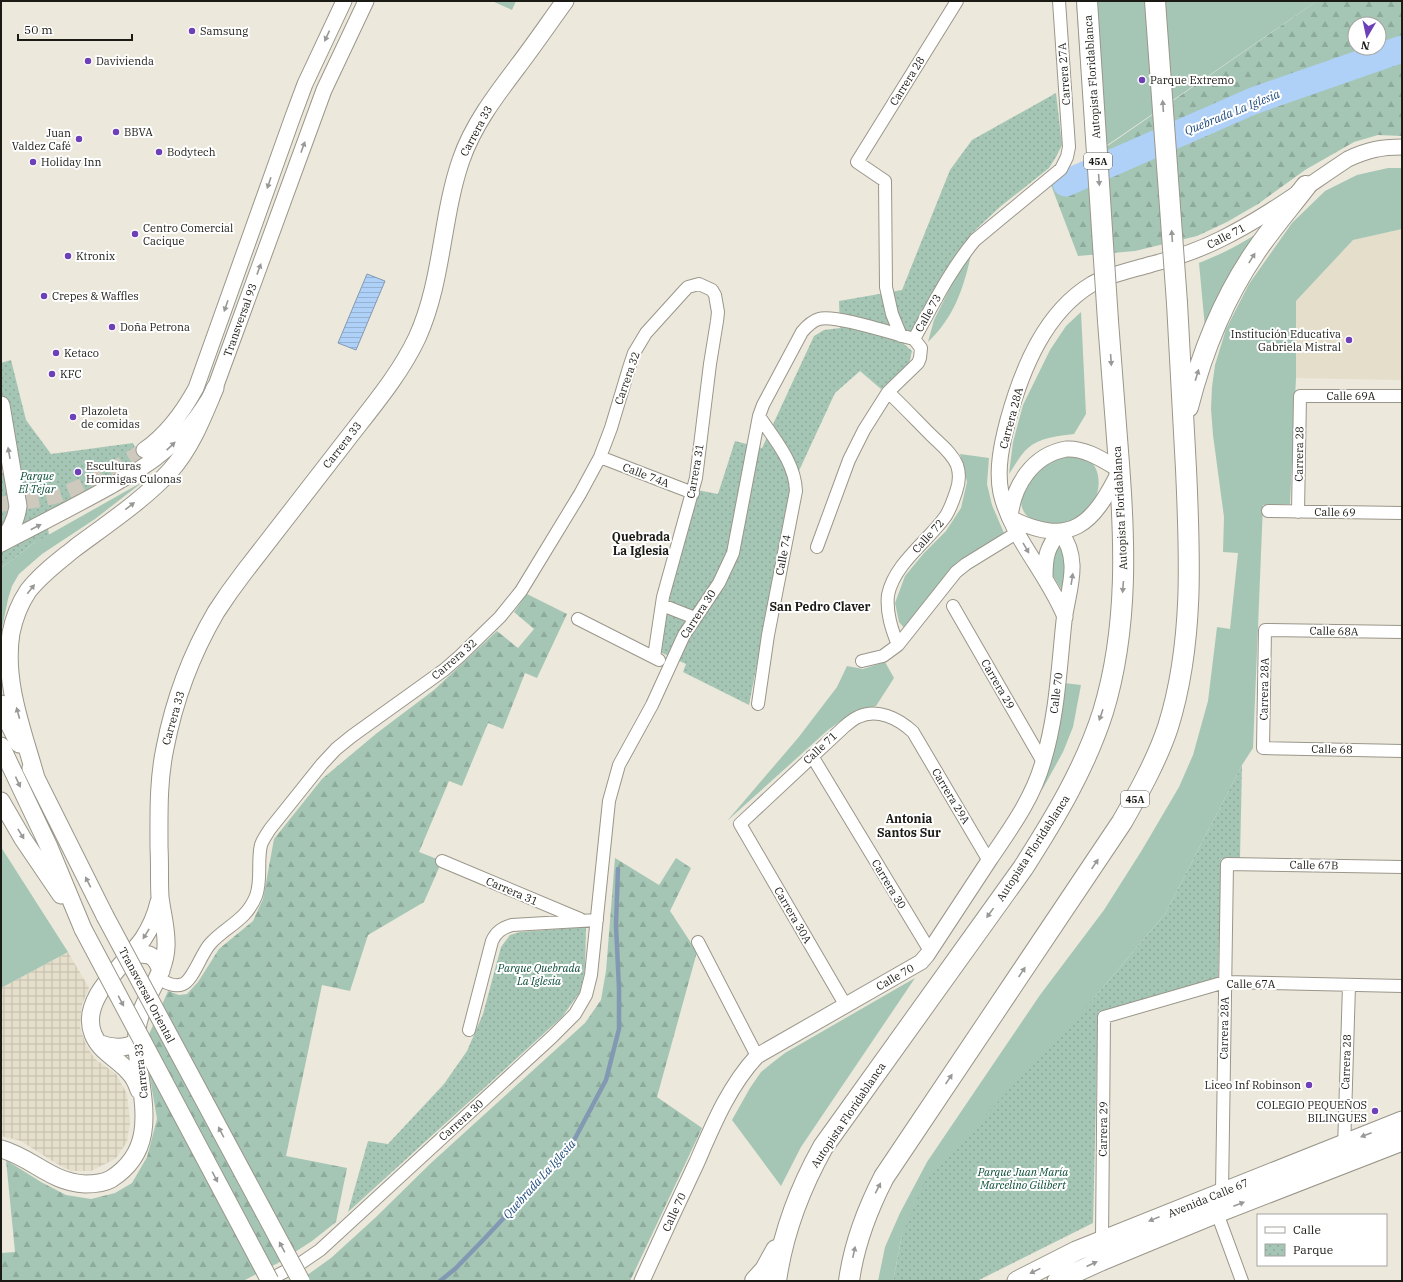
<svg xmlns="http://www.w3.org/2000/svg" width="1403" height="1282" font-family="'IBM Plex Serif',serif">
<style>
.industrial{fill:url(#industrial-grid)}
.built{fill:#e4deca}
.grass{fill:#a5c6b5}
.forest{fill:url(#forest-firs);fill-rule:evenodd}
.park{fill:url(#park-dots)}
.water{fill:url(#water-rules);stroke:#8399b3}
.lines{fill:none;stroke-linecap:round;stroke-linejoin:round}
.stream{stroke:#8399b3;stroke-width:4.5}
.river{stroke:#afd0f7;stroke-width:27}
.tertiary-tunnel{stroke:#cdc9bd;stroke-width:15;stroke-dasharray:15 8;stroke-linecap:butt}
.minor-casing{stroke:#9a968a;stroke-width:14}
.tertiary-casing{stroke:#9a968a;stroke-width:17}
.secondary-casing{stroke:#9a968a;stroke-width:19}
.primary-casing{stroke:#9a968a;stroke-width:21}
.trunk-casing{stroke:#9a968a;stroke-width:22}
.minor{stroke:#fff;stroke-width:12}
.tertiary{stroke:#fff;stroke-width:15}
.secondary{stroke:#fff;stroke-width:17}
.primary{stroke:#fff;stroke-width:19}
.trunk{stroke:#fff;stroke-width:20}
.secondary-bridge-casing{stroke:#9a968a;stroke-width:19;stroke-linecap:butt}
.trunk-bridge-casing{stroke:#9a968a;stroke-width:22;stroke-linecap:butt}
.secondary-bridge{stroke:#fff;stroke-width:17}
.trunk-bridge{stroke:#fff;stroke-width:20}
.oneway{fill:#989896}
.poi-dot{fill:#6e40b8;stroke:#fff;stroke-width:1.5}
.labels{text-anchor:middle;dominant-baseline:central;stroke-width:4;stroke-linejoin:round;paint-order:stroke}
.shield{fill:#fff;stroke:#5f5f5b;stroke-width:1}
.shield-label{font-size:10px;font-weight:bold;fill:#1b1a15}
.poi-label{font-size:11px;fill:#1b1a15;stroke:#fff;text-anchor:start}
.street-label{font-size:11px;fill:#1b1a15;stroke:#fff}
.park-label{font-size:11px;font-style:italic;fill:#084c35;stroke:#fff}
.water-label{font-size:12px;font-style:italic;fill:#1c4a7a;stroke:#fff}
.neighbourhood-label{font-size:12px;font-weight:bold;fill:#1b1a15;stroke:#fff}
</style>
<defs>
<pattern id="industrial-grid" width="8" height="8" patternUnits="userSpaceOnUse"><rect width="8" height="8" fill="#e4deca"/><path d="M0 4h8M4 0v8" fill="none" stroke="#c3bead"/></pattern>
<pattern id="forest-firs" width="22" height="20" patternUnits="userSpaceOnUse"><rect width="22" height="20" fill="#a5c6b5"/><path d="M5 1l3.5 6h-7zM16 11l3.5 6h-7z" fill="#8daa9b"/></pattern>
<pattern id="park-dots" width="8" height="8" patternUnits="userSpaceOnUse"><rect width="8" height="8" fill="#a5c6b5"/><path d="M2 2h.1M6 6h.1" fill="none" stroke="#8daa9b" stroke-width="1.8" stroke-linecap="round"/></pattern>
<pattern id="water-rules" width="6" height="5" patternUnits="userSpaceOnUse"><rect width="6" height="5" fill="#afd0f7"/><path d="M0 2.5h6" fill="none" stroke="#96b2d3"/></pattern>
</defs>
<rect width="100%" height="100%" fill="#ece8db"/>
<path class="industrial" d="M 68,952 L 89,988 L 82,1004 L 80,1027 L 86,1045 L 95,1059 L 116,1074 L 127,1094 L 130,1122 L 127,1142 L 115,1159 L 91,1171 L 71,1171 L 54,1162 L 21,1141 L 1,1136 L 1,988 Z"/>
<path class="built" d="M 1402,229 L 1402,380 L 1296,378 L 1296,301 L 1353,240 Z"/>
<path class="grass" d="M 492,1 L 516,1 L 512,10 Z
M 1076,1 L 1317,1 L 1087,159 Z
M 1388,168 L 1402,168 L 1402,229 L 1353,240 L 1296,301 L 1296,378 L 1290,504 L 1263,505 L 1253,748 L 1242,765 L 1165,914 L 1094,998 L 902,1235 L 893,1281 L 878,1281 L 885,1247 L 900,1213 L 927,1162 L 1040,995 L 1104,910 L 1142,850 L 1179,787 L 1193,755 L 1208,701 L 1217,627 L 1230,629 L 1238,553 L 1223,552 L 1224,517 L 1213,435 L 1211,409 L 1212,387 L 1215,365 L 1226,329 L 1249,284 L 1292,223 L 1325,191 L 1357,175 Z
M 1261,231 L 1205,328 L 1199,263 C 1222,254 1241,244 1261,231 Z
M 971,255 C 963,290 954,317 928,342 L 934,320 L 956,276 Z
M 1081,312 L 1086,414 L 1074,434 C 1058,436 1041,437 1028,448 C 1021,454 1015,465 1009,474 L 1013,442 L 1023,405 L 1050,350 L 1066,326 Z
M 960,454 L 989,458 L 987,484 L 992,505 L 1004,533 L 957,562 L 906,630 L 899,622 L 895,603 L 905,576 L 924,553 L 946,531 L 961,508 L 967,482 Z
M 1064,454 C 1070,455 1079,454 1085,457 C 1101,465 1102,489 1093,503 C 1084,518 1063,528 1046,524 C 1041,523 1035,522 1031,519 C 1017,510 1020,494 1028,482 C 1031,478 1033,472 1037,469 C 1043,463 1056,458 1064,454 Z
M 144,481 L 95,519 L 42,554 L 19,574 L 12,586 L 8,599 L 1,633 L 1,568 L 34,543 Z
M 1056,545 C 1072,553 1064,578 1063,592 L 1049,569 Z
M 885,662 L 894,678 L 876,706 L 852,713 L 828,730 L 727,821 L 798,738 L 837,687 L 847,666 L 863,669 Z
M 1064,683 L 1081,685 L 1073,727 L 1063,752 L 1042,790 L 1059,729 Z
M 1,847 L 68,952 L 1,988 Z
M 915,978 L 801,1147 L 781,1186 L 732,1120 L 750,1088 L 761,1072 L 772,1063 L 785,1053 Z"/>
<path class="forest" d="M 1317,1 L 1402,1 L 1402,136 L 1378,135 L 1354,142 L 1305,170 L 1258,204 L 1227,222 L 1197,236 L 1135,251 L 1078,256 L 1051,185 ZM 1355,24 L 1379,24 L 1379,48 L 1355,48 Z
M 527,594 L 567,614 L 537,678 L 525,673 L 503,729 L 488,723 L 462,786 L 449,781 L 419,852 L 442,861 L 424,902 L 368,935 L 350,991 L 322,985 L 286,1156 L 347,1168 L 336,1222 L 312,1241 L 278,1263 L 243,1281 L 1,1281 L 1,1253 L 15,1252 L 6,1160 L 41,1182 L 66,1195 L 91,1199 L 115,1193 L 132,1183 L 147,1157 L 157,1119 L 150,1078 L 147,1039 L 168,991 L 179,995 L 187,994 L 198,982 L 219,949 L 253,921 L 263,899 L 274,839 L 322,779 L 377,733 L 434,690 L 497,631 L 518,648 L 534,629 L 514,612 Z
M 615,858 L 659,885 L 676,858 L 691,868 L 670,911 L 697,952 L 657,1097 L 702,1128 L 630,1281 L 299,1281 L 331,1258 L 375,1218 L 431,1163 L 585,1023 L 601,1000 L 606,971 Z"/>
<path class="park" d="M 1056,93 L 1062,145 L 1056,157 L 1049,168 L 1001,206 L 973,232 L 949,264 L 904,344 L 912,351 L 909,364 L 881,389 L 860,371 L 835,393 L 791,488 L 749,705 L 683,672 L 686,664 L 660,652 L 671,592 L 697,490 L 718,494 L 735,441 L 762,448 L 814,336 L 824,330 L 840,328 L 839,301 L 902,290 L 950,170 L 972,140 Z
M 11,360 L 26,420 L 51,454 L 133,443 L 142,463 L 46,514 L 49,535 L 34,543 L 1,568 L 1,473 L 6,472 L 1,443 L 1,363 Z
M 1242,765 L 1240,858 L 1221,859 L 1218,978 L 1098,1012 L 1093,1223 L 977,1281 L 893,1281 L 902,1235 L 924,1182 L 1094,998 L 1165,914 Z
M 586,927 L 585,969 L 580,992 L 562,1017 L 348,1212 L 368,1141 L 388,1144 L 444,1084 L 467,1051 L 483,1014 L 501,947 L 510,935 L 520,932 Z"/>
<path class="water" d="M 367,274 L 385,281 L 356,350 L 338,343 Z"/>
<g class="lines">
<path class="stream" d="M 440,1281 L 455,1269 L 486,1237 L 571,1146 L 606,1080 L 619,1029 L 619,989 L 616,925 L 618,869"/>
<path class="river" d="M 1066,183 L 1253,101 L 1402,49"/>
<path class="tertiary-tunnel" d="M 1,504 C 21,502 40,501 59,495 C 89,485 117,467 144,450"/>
<g class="minor-casing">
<path id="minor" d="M 901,336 L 892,314 L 886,287 L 885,181 L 857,162 L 957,1
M 914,339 C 933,305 950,270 975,240 L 1061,169 L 1067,157 L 1069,147 L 1059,1
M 888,392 C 903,406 917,421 931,435 C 940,444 952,453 957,465 C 960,474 959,484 956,492 C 953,501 950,510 945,517 C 928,541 894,564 888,595 C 886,613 892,630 898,645
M 600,457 L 693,493
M 1268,511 L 1402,513
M 1298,512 L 1300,396 L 1402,396
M 662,605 L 695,618
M 953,606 L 1043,762
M 578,619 L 659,660
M 1402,632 L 1265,630 L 1263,748 L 1402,751
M 862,661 L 883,656 L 898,645 L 956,572 L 966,564 L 1018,532
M 758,704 L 768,635 L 796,491 C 795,462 774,439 759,416
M 812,756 L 930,951
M 442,861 L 580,919
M 698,942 L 757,1056
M 158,978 C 165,982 174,988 183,984 C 193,980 201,954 210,944 C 226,926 246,921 256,896 C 262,880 257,861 261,845 C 263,839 267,834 270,829 L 322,764 L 336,749 L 352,736 L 444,670 L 460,656 L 500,617 L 521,591 L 580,494 L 600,457 L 611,428 L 629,368 L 634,353 L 646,333 L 684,291 L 688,287 L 699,284 L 712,290 L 715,295 L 718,312 L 717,321 L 710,364 L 696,478 L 663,597 L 654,657
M 846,1006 L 740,824 L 845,726 C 849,723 853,719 858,717 C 877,708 898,718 913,732 L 989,861
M 469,1030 L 492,941 C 496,932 502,928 512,925 L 597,920
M 1344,1150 L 1349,985
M 1222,1192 L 1227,864 L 1402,867
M 1217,1213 L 1242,1281
M 1102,1240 L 1104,1017 L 1225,982 L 1402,986
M 267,1281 L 301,1263 L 320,1250 L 552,1037 L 575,1014 L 586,995 L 591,975 L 609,801 L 619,765 L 652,705 L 684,635 L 719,583 L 733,553 L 759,416 L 763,405 L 802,332 C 807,326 812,321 819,319 C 835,314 894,334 914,339 L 921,348 L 920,358 L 918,363 L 888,392 L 864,430 L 849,460 L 817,547"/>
</g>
<g class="tertiary-casing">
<path id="tertiary" d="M 1066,449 C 1086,448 1103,460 1120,470 C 1093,525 1071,548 1010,518 C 1013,485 1033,455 1066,449 Z
M 144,450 C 167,434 183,412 196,388 L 292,119 L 305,84 L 344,1
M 1,544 C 38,525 75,506 111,486 C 126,477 143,468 157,457 C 181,439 201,414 215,388 L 324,90 L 366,1
M 1065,617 C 1048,574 1011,537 1001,493 C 996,469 1002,443 1008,420 C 1022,369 1045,312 1092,284 C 1110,274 1132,270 1152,264 C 1176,258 1199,250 1221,239 C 1266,217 1307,186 1348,159 C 1367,150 1381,147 1402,147
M 642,1281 C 660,1241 678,1202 697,1162 C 713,1125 729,1086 757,1056 L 921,962 L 927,955 C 948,923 969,891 990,859 C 1011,828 1033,798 1043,762 C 1057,717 1059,668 1064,621 C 1068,589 1082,561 1060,531 C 1047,548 1045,556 1045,577"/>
</g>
<g class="secondary-casing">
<path id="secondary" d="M 1,405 L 18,506 C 16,521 10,531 1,543
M 1,704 L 6,718 L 19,744
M 1,746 L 49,847 L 83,929
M 31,768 L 105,916
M 36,778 C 23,731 3,682 11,633 C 14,618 20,603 28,591 C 41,574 59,561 75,548 C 106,525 146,498 171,470 C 192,446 203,416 215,388
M 1,801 L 23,839 L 61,895
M 131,955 C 148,953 155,953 161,971
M 98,1043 C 111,1048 124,1050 137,1042
M 139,1090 C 137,1084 134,1077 129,1072 C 117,1058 100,1052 93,1034 C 79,998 125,965 143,939 C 151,927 156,915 159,902
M 1,1149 C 33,1158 50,1182 85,1184 C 93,1184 104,1183 111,1179 C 168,1143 133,1082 137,1030 C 140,1000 165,977 166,947 C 167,930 162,914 160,897 C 159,881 160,864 159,847 C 159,814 158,781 165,748 C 174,701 192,653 216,612 C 225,598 235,584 245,571 C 278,528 312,485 345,442 C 371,408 399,376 417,338 C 443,281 441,218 461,160 C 473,125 496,95 518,66 C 534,45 549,23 565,1"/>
</g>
<g class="primary-casing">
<path id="primary" d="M 1017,1281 L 1076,1251 L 1402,1121
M 1057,1281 L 1101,1261 L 1217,1213 L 1402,1141"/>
</g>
<g class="trunk-casing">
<path id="trunk" d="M 1188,407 C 1202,352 1223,299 1256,251 C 1271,229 1289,208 1306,186
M 755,1281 L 765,1270 L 776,1250
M 776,1281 C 783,1232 799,1190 823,1147 L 1023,868 C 1055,818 1085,768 1103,712 C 1129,627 1125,537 1118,451 C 1115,407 1111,364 1108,321
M 849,1281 C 854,1244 867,1210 884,1177 L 1122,822 C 1139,792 1157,760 1168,727 C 1194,644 1190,555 1186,469 C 1183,413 1180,358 1177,303"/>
</g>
<use href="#minor" class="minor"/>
<use href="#tertiary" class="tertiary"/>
<use href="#secondary" class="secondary"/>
<use href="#primary" class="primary"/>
<use href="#trunk" class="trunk"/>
<g class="secondary-bridge-casing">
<path id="secondary-bridge" d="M 105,916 L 301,1281
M 83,929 L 270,1281"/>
</g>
<g class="trunk-bridge-casing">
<path id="trunk-bridge" d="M 1087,1 L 1108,321
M 1155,1 L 1177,303"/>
</g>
<use href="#secondary-bridge" class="secondary-bridge"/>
<use href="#trunk-bridge" class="trunk-bridge"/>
</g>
<defs><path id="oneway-solid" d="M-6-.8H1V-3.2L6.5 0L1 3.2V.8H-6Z"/></defs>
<g class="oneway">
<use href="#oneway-solid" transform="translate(327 36) rotate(115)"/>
<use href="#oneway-solid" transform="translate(1163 106) rotate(-94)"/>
<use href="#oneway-solid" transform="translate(303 147) rotate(-70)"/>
<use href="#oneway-solid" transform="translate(1099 180) rotate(86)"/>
<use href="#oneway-solid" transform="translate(269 183) rotate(109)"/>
<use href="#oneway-solid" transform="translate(1172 236) rotate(-94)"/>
<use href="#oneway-solid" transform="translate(1252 258) rotate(-58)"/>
<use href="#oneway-solid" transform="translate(259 269) rotate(-70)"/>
<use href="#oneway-solid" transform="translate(226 306) rotate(109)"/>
<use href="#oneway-solid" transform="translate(1111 360) rotate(86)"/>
<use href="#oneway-solid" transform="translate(1197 375) rotate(-73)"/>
<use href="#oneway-solid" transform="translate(171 446) rotate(-43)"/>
<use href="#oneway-solid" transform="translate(9 453) rotate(-100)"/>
<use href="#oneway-solid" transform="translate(130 506) rotate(-38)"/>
<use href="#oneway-solid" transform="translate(36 527) rotate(-27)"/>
<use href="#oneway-solid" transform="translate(1026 548) rotate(60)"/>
<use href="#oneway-solid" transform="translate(1072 579) rotate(-81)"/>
<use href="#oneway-solid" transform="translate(1123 587) rotate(94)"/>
<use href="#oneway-solid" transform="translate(31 589) rotate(-52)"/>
<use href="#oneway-solid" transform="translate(18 713) rotate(-105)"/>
<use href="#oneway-solid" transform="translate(1101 715) rotate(109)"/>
<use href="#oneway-solid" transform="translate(18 782) rotate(65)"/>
<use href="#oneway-solid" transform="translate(21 834) rotate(59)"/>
<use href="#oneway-solid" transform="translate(1095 864) rotate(-56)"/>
<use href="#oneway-solid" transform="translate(88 882) rotate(-117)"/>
<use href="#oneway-solid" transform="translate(990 913) rotate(126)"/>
<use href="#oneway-solid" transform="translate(146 934) rotate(122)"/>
<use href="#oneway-solid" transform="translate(1022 972) rotate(-56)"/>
<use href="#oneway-solid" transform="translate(121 1001) rotate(62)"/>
<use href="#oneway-solid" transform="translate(949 1079) rotate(-56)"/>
<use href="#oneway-solid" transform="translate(221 1132) rotate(-118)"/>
<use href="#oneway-solid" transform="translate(1366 1135) rotate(159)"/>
<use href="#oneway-solid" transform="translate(215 1177) rotate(62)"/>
<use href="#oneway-solid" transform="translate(878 1188) rotate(-63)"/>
<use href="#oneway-solid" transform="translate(1239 1204) rotate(-21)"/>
<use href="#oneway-solid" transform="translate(1154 1219) rotate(158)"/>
<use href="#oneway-solid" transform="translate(282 1247) rotate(-118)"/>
<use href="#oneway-solid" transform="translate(854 1252) rotate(-78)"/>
<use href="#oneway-solid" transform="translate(1092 1264) rotate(-24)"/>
<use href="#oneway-solid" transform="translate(1035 1271) rotate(154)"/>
</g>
<g class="poi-dot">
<circle cx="192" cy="31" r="4"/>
<circle cx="88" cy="61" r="4"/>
<circle cx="1142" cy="80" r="4"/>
<circle cx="116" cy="132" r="4"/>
<circle cx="79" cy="139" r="4"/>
<circle cx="159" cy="152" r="4"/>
<circle cx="33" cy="162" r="4"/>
<circle cx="135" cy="234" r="4"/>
<circle cx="68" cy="256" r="4"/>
<circle cx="44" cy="296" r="4"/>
<circle cx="112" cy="327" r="4"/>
<circle cx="1349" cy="340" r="4"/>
<circle cx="56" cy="353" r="4"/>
<circle cx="52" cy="374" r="4"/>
<circle cx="73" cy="417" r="4"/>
<circle cx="78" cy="472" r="4"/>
<circle cx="1309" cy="1085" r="4"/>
<circle cx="1375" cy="1111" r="4"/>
</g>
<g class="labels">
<g class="shield">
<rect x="1084" y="153" width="28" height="16" rx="3"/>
<rect x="1121" y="791" width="28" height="16" rx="3"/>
</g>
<g class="shield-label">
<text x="1098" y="161">45A</text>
<text x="1135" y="799">45A</text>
</g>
<g class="poi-label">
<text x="200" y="31">Samsung</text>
<text x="96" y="61">Davivienda</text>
<text x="1150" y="80">Parque Extremo</text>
<text x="124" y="132">BBVA</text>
<text x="71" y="133" text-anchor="end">Juan<tspan x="71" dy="13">Valdez Café</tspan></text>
<text x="167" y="152">Bodytech</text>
<text x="41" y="162">Holiday Inn</text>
<text x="143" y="228">Centro Comercial<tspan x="143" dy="13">Cacique</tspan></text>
<text x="76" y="256">Ktronix</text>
<text x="52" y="296">Crepes &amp; Waffles</text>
<text x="120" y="327">Doña Petrona</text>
<text x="1341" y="334" text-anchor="end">Institución Educativa<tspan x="1341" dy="13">Gabriela Mistral</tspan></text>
<text x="64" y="353">Ketaco</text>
<text x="60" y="374">KFC</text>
<text x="81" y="411">Plazoleta<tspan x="81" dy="13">de comidas</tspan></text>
<text x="86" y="466">Esculturas<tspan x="86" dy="13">Hormigas Culonas</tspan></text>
<text x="1301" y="1085" text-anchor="end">Liceo Inf Robinson</text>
<text x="1367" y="1105" text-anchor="end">COLEGIO PEQUEÑOS<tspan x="1367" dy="13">BILINGUES</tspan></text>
</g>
<g class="street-label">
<text transform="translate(1064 74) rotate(-94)">Carrera 27A</text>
<text transform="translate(1092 77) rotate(-94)">Autopista Floridablanca</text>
<text transform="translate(907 81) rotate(-58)">Carrera 28</text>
<text transform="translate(476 131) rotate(-62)">Carrera 33</text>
<text transform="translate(1226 236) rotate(-27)">Calle 71</text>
<text transform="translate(928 313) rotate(-61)">Calle 73</text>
<text transform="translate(240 320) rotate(-70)">Transversal 93</text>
<text transform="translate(627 378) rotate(-71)">Carrera 32</text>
<text x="1351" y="396">Calle 69A</text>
<text transform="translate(1011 418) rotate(-75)">Carrera 28A</text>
<text transform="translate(342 445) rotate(-52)">Carrera 33</text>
<text transform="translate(1299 454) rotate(-89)">Carrera 28</text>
<text transform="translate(695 471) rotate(-80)">Carrera 31</text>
<text transform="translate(646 475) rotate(21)">Calle 74A</text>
<text transform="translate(1120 508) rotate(-93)">Autopista Floridablanca</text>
<text transform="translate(1335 512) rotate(1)">Calle 69</text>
<text transform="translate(928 536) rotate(-48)">Calle 72</text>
<text transform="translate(783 555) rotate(-79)">Calle 74</text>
<text transform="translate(698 614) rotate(-57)">Carrera 30</text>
<text transform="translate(1334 631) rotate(1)">Calle 68A</text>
<text transform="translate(454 659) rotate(-41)">Carrera 32</text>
<text transform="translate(998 684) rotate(60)">Carrera 29</text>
<text transform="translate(1264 689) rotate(-89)">Carrera 28A</text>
<text transform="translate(1056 693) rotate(-83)">Calle 70</text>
<text transform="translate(173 718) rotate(-74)">Carrera 33</text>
<text transform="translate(820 748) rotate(-43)">Calle 71</text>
<text transform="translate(1332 749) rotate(1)">Calle 68</text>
<text transform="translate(951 796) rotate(59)">Carrera 29A</text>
<text transform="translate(1033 848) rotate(-57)">Autopista Floridablanca</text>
<text transform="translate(1314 865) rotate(1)">Calle 67B</text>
<text transform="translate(889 884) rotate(59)">Carrera 30</text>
<text transform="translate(512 891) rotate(23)">Carrera 31</text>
<text transform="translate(793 915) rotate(60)">Carrera 30A</text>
<text transform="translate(895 977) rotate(-30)">Calle 70</text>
<text x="1251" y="984">Calle 67A</text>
<text transform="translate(147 995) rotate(62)">Transversal Oriental</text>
<text transform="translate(1224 1028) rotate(-89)">Carrera 28A</text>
<text transform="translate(1346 1062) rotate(-88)">Carrera 28</text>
<text transform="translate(141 1071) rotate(-96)">Carrera 33</text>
<text transform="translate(848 1115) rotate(-56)">Autopista Floridablanca</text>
<text transform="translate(461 1120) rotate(-42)">Carrera 30</text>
<text transform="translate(1103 1129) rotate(-89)">Carrera 29</text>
<text transform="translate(1208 1198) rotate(-22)">Avenida Calle 67</text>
<text transform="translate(674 1212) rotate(-65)">Calle 70</text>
</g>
<g class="park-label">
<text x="37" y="476">Parque<tspan x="37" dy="13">El Tejar</tspan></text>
<text x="539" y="968">Parque Quebrada<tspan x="539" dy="13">La Iglesia</tspan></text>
<text x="1023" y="1172">Parque Juan María<tspan x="1023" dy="13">Marcelino Gilibert</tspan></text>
</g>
<g class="water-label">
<text transform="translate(1232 112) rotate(-22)">Quebrada La Iglesia</text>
<text transform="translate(539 1179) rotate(-48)">Quebrada La Iglesia</text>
</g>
<g class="neighbourhood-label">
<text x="641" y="536">Quebrada<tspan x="641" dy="14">La Iglesia</tspan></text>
<text x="820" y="606">San Pedro Claver</text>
<text x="909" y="818">Antonia<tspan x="909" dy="14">Santos Sur</tspan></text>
</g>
</g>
<rect width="1403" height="1282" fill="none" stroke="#1b1a15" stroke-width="4"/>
<rect x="1257" y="1214" width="130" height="52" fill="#ffffff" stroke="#a4a3a1"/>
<rect x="1265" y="1227" width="20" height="6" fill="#ffffff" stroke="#a4a3a1"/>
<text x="1293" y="1234" font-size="12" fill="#1b1a15">Calle</text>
<rect x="1265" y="1244" width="20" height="12" fill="url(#park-dots)" stroke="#a4a3a1"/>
<text x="1293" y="1254" font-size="12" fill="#1b1a15">Parque</text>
<g transform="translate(1367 36) rotate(189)"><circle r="19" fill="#ffffff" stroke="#a4a3a1"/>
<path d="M0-3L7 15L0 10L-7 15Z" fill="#6e40b8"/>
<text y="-6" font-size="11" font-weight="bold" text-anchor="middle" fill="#1b1a15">N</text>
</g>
<path d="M18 34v6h114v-6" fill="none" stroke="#1b1a15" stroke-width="2"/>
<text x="24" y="34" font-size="12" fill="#1b1a15" stroke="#ffffff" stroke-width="3" paint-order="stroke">50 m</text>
</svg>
